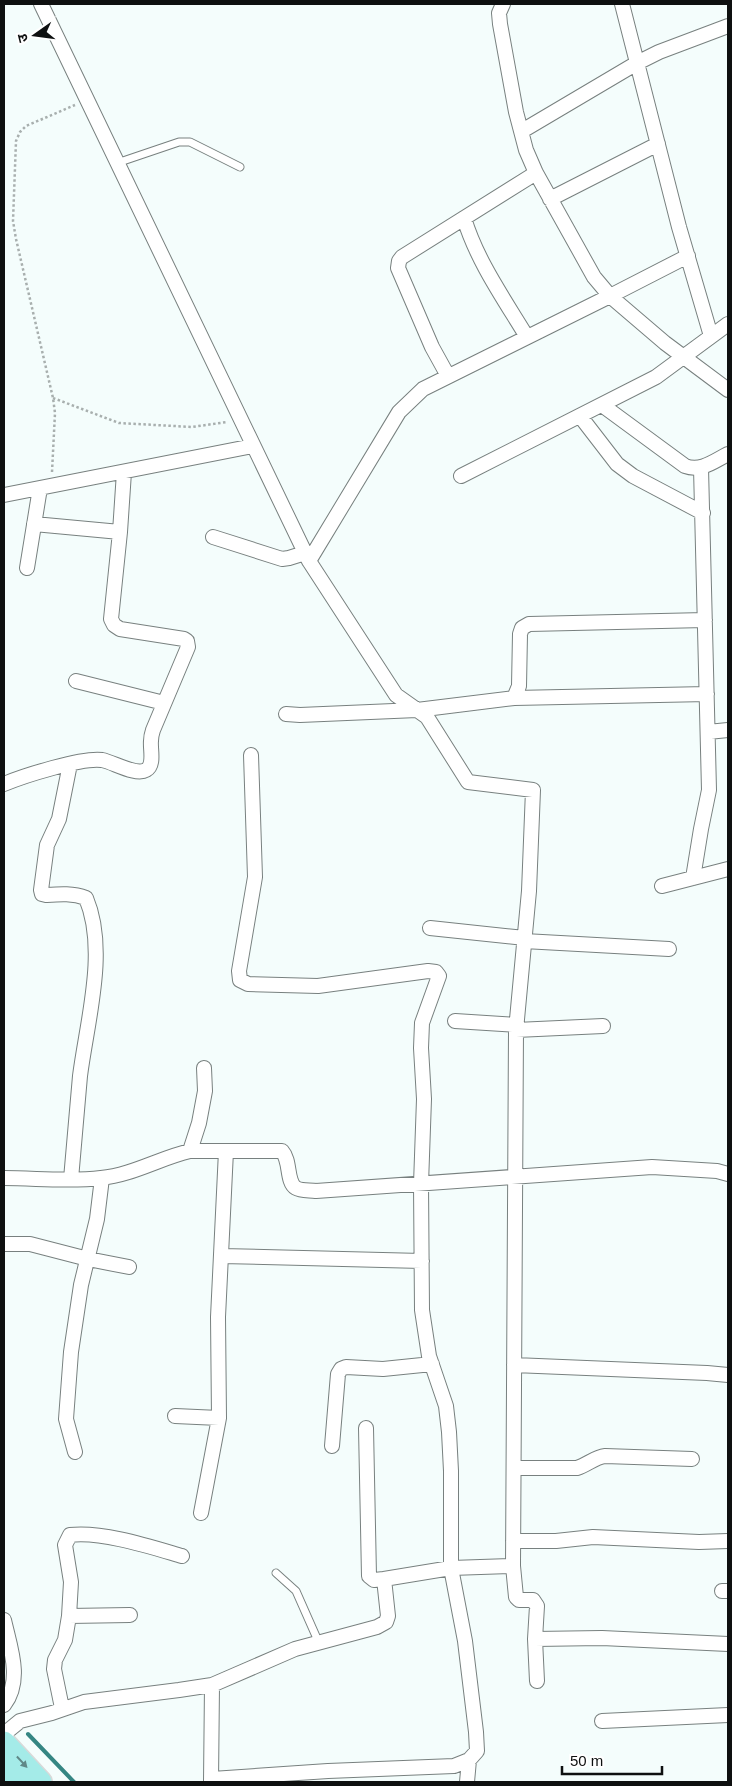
<svg xmlns="http://www.w3.org/2000/svg" width="732" height="1786" font-family="Arial,'Noto Sans Devanagari',sans-serif">
<style>
.lines{fill:none;stroke-linecap:round;stroke-linejoin:round}
.stream{stroke:#358683;stroke-width:4}
.service-casing{stroke:#78807f;stroke-width:9}
.minor-casing{stroke:#78807f;stroke-width:16}
.primary-casing{stroke:#d8d9d9;stroke-width:24}
.path{stroke:#a8afae;stroke-width:2.5;stroke-dasharray:2.5 2.5;stroke-linecap:butt}
.service{stroke:#fff;stroke-width:7}
.minor{stroke:#fff;stroke-width:14}
.primary{stroke:#a4ebe8;stroke-width:21}
.oneway{fill:#608887}
</style>
<rect width="100%" height="100%" fill="#f4fdfc"/>
<g class="lines">
<path class="stream" d="M 28,1734 L 74,1782"/>
<g class="service-casing">
<path id="service" d="M 117,163 L 179,142 L 190,142 L 240,167
M 276,1573 L 296,1591 L 319,1643"/>
</g>
<g class="minor-casing">
<path id="minor" d="M 41,4 L 309,561 L 396,695 L 427,717 L 468,782 L 533,790 L 529,891 L 516,1030 L 513,1566 L 516,1597 L 519,1600 L 533,1600 L 537,1606 L 535,1639 L 537,1681
M 503,4 L 499,13 L 500,24 L 516,112 L 526,150 L 536,173 L 594,277 L 610,296 L 688,256
M 622,4 L 679,227 L 711,336
M 522,131 L 637,63 L 659,52 L 728,26
M 550,199 L 658,144
M 464,218 C 477,261 504,299 527,337
M 448,376 L 432,347 L 398,268 L 399,261 L 402,257 L 536,173
M 602,405 L 685,466 C 701,472 714,461 728,454
M 580,416 L 617,464 L 633,476 L 703,513
M 461,476 L 656,377 L 728,324
M 4,495 L 253,446
M 34,524 L 120,532
M 213,537 L 282,559 L 289,558 L 305,553
M 309,561 L 399,412 L 423,389 L 610,296 L 665,343 L 728,390
M 27,568 L 40,488
M 76,681 L 164,703
M 514,698 L 519,686 L 520,634 L 522,628 L 529,624 L 705,620
M 286,714 L 300,715 L 417,710 L 514,698 L 707,694
M 708,732 L 728,730
M 70,764 L 59,819 L 47,845 L 41,890 L 42,894 L 46,895 C 60,894 73,893 86,898 C 108,950 87,1021 80,1076 C 77,1110 74,1145 71,1179
M 4,784 C 23,776 83,757 102,760 C 113,762 136,776 146,770 C 155,765 150,749 151,741 C 151,737 152,733 153,730 L 188,647 L 187,641 L 184,639 L 120,629 L 114,625 L 111,619 L 120,532 L 124,472
M 693,878 L 701,829 L 709,790 L 701,468
M 662,886 L 728,869
M 430,928 L 525,938
M 524,941 L 669,949
M 455,1021 L 517,1025
M 516,1030 L 603,1026
M 190,1151 L 226,1151
M 4,1178 C 36,1178 69,1182 101,1178 C 132,1175 160,1158 190,1151 L 199,1123 L 205,1091 L 204,1068
M 4,1244 L 30,1244 L 88,1259 L 129,1267
M 221,1256 L 422,1261
M 514,1365 L 707,1373 L 728,1375
M 175,1416 L 219,1418 L 218,1317 L 226,1151 L 282,1151 C 291,1161 286,1182 296,1188 C 301,1191 310,1190 316,1191 L 652,1167 L 717,1171 L 728,1174
M 366,1428 L 369,1576 L 374,1580 L 384,1579
M 332,1446 L 338,1374 L 341,1369 L 346,1367 L 383,1369 L 432,1364
M 75,1452 L 66,1419 L 71,1352 L 81,1285 L 97,1219 L 102,1178
M 514,1468 L 577,1468 C 587,1465 595,1457 605,1456 L 692,1459
M 201,1513 L 219,1418
M 513,1541 L 556,1541 L 593,1537 L 699,1542 L 728,1541
M 722,1591 L 728,1591
M 69,1616 L 130,1615
M 4,1620 C 10,1647 23,1680 4,1705
M 535,1639 L 602,1638 L 728,1644
M 62,1708 L 54,1669 L 55,1660 L 65,1640 L 69,1616 L 71,1582 L 65,1545 L 70,1535 C 102,1531 151,1547 182,1556
M 602,1721 L 728,1715
M 4,1734 L 20,1721 L 52,1713 L 84,1702 L 179,1690 L 212,1685 L 295,1649 L 377,1627 L 386,1622 L 388,1616 L 384,1579 L 451,1568 L 513,1566
M 212,1779 L 328,1771 L 454,1766 L 469,1760 L 477,1751 L 476,1732 L 465,1641 L 451,1568 L 451,1471 L 449,1432 L 446,1406 L 429,1356 L 422,1310 L 421,1184 L 424,1099 L 421,1048 L 422,1023 L 439,976 L 436,972 L 428,971 L 318,986 L 248,984 L 240,980 L 239,971 L 255,877 L 251,755
M 211,1782 L 212,1685
M 467,1782 L 469,1760"/>
</g>
<g class="primary-casing">
<path id="primary" d="M 4,1742 L 41,1782
M 4,1767 L 19,1782"/>
</g>
<path class="path" d="M 53,398 L 119,423 L 192,427 L 227,422
M 52,472 L 55,413 L 53,398 L 16,239 L 13,221 L 16,141 L 20,132 L 26,126 L 75,105"/>
<use href="#service" class="service"/>
<use href="#minor" class="minor"/>
<use href="#primary" class="primary"/>
</g>
<defs><path id="oneway-solid" d="M-6-.8H1V-3.2L6.5 0L1 3.2V.8H-6Z" transform="scale(1.25)"/></defs>
<use class="oneway" href="#oneway-solid" transform="translate(22 1762) rotate(47)"/>
<rect width="732" height="1786" fill="none" stroke="#0e1010" stroke-width="10"/>
<g transform="translate(35 35) rotate(256)" stroke="#ffffff" stroke-width="4" paint-order="stroke">
<path d="M0-4L9 19L0 12L-9 19Z" fill="#0e1010"/>
<text y="-8" font-size="14" font-weight="bold" text-anchor="middle" fill="#0e1010">उ</text>
</g>
<path d="M562 1766v8h100v-8" fill="none" stroke="#0e1010" stroke-width="2.5"/>
<text x="570" y="1766" font-size="15" fill="#0e1010" stroke="#ffffff" stroke-width="4" paint-order="stroke">50 m</text>
</svg>
